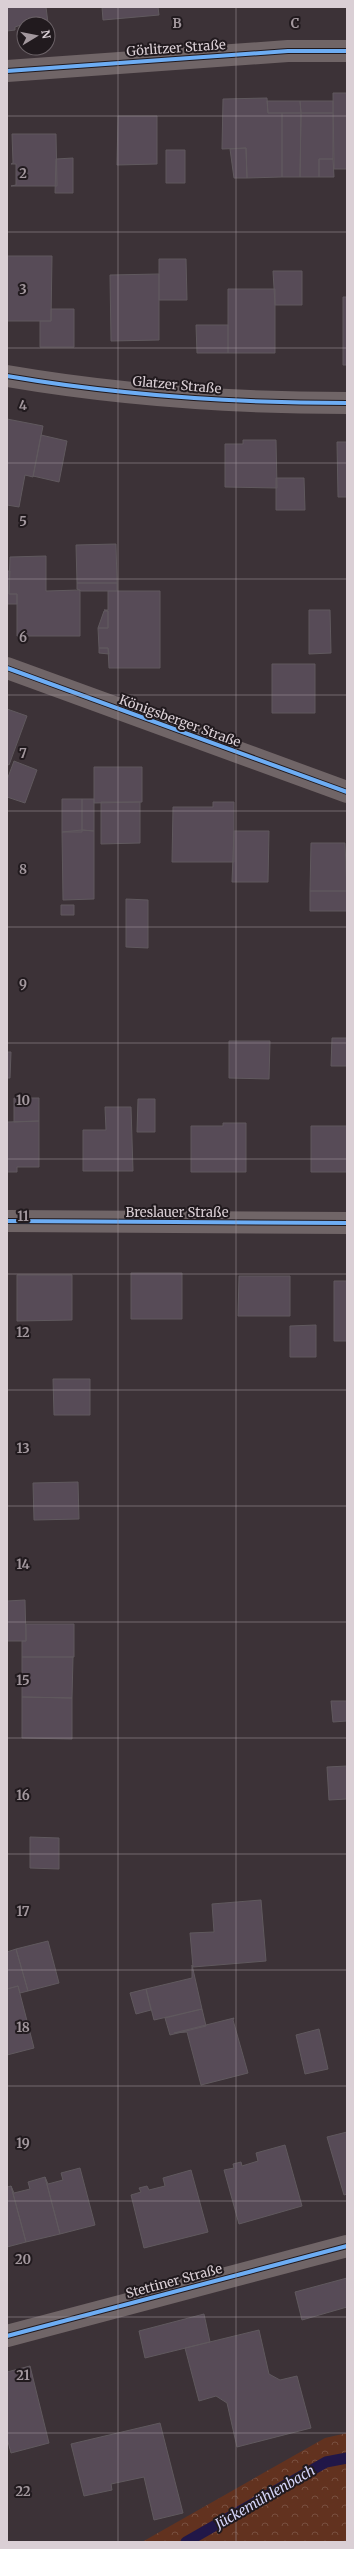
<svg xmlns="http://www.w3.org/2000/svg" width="354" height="2549" font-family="Merriweather,serif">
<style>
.forest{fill:url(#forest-crowns)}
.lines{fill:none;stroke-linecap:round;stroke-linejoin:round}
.stream{stroke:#211748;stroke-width:11}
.building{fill:#574b57;stroke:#60595e}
.street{stroke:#706567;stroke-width:22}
.cycleway-casing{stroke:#211a1e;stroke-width:6}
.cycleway{stroke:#6dadf4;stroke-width:4}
.grid{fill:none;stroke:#a3989e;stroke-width:1;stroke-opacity:0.55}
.labels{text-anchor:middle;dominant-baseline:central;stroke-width:4;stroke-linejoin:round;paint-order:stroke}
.street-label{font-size:13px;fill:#dacfd5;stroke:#211a1e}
.water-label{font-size:14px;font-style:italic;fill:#d4d4f8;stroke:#211a1e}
.grid-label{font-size:13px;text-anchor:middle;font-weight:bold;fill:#a3989e;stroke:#211a1e;stroke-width:4;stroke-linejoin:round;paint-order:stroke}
</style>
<defs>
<pattern id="forest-crowns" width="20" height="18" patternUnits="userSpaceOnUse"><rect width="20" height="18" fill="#62321f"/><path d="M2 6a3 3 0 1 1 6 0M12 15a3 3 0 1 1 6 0" fill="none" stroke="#784f3f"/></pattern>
</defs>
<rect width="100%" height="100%" fill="#3c3237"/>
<path class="forest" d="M 347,2433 L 347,2542 L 142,2542 L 325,2438 Z"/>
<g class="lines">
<path class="stream" d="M 186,2542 L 326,2462 L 347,2458"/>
</g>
<path class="building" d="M 7,7 L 46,7 L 48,23 L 24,24 L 15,27 L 15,30 L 7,31 Z
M 102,7 L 158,7 L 159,15 L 103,20 Z
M 333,93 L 347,93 L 347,169 L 334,169 Z
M 267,98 L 268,113 L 282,113 L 282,177 L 247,178 L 246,148 L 222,149 L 223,99 Z
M 267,101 L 300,101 L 301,113 L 268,113 Z
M 300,101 L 333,101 L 333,113 L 301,113 Z
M 282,113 L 301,113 L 300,177 L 282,177 Z
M 301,113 L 333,113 L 333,159 L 319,159 L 319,177 L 300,177 Z
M 118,116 L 157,116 L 157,164 L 117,165 Z
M 12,134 L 56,134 L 57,186 L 11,186 L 16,185 L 16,164 L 11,164 L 13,163 Z
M 246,148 L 247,178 L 234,178 L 230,149 Z
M 166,150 L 185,150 L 185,183 L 166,183 Z
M 73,158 L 73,193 L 55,193 L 56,159 Z
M 319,159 L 333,159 L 334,177 L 319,177 Z
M 7,256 L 52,256 L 51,321 L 7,321 Z
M 159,259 L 186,259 L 187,300 L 159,300 Z
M 273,271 L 302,271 L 302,305 L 275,305 Z
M 159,274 L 159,340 L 111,341 L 110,275 Z
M 228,289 L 275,289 L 275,353 L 228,353 Z
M 343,297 L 347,297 L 347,365 L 343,365 Z
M 51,309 L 74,309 L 74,347 L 40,347 L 40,321 L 51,321 Z
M 196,325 L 228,325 L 228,353 L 197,353 Z
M 7,419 L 43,426 L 33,477 L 25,475 L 19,507 L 7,505 Z
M 41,435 L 67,441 L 59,482 L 33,476 Z
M 243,440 L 276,440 L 277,488 L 225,487 L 225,444 L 243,444 Z
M 337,442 L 347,442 L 347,497 L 338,497 Z
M 276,478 L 304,478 L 305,510 L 276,510 Z
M 116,544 L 117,583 L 77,583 L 76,545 Z
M 46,556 L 46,591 L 80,590 L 80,636 L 17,636 L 17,594 L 9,594 L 10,557 Z
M 7,571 L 10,571 L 9,594 L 17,594 L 17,604 L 7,604 Z
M 77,583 L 117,583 L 117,591 L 81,591 L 77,589 Z
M 108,591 L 160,591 L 160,668 L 109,668 L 108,648 L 99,648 L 98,628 L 108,628 L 108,611 L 104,610 L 108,610 Z
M 309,610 L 330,610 L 331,653 L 309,654 Z
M 104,611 L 108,611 L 108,628 L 98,628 Z
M 99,648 L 108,648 L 109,654 L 99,653 Z
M 272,664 L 315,664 L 315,713 L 272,713 Z
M 7,709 L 27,716 L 9,765 L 7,764 Z
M 14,761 L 37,770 L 25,803 L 7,797 L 7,780 Z
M 94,767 L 142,767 L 142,802 L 94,803 Z
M 62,799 L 82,799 L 82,832 L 62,832 Z
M 82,799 L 94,799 L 94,831 L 82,830 Z
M 101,802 L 140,802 L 140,843 L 101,844 Z
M 213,802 L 234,802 L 234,862 L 172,862 L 173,807 L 213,807 Z
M 82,830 L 94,831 L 94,899 L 63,900 L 62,832 Z
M 234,831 L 269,831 L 268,882 L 232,882 Z
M 311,843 L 345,843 L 347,891 L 310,891 Z
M 310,891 L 347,891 L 347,911 L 310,911 Z
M 126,899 L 148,900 L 148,948 L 126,947 Z
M 61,905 L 74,905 L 74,915 L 61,915 Z
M 332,1038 L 347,1038 L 347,1066 L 331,1066 Z
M 229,1041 L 270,1041 L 269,1079 L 229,1078 Z
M 7,1052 L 11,1052 L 10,1078 L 7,1078 Z
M 14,1098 L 39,1098 L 39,1121 L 14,1122 Z
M 138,1099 L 155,1099 L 155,1132 L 137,1132 Z
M 105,1107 L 131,1107 L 133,1171 L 83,1171 L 83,1130 L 106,1130 Z
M 39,1121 L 39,1167 L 17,1167 L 17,1172 L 7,1172 L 7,1122 Z
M 223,1123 L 246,1123 L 246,1172 L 191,1172 L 191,1126 L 223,1126 Z
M 311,1126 L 347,1126 L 347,1172 L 311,1172 Z
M 131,1273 L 182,1273 L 182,1319 L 131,1319 Z
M 17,1275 L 72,1275 L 72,1320 L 17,1321 Z
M 239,1276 L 290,1276 L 290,1316 L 238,1316 Z
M 334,1281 L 347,1281 L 347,1341 L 334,1341 Z
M 316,1325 L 316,1357 L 290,1357 L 290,1326 Z
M 53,1379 L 90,1379 L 90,1415 L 54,1415 Z
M 78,1482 L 79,1519 L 34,1520 L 33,1483 Z
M 25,1600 L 26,1641 L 7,1641 L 7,1601 Z
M 26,1624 L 74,1624 L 74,1657 L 22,1657 L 22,1641 L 26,1641 Z
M 22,1657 L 73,1657 L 72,1698 L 22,1697 Z
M 22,1697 L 72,1698 L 72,1739 L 22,1738 Z
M 331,1701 L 347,1701 L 347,1721 L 333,1722 Z
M 347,1766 L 347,1799 L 329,1800 L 327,1767 Z
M 30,1837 L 59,1838 L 59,1869 L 30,1868 Z
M 261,1900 L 266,1961 L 193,1967 L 190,1933 L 214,1932 L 212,1904 Z
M 48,1941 L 59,1983 L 28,1991 L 16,1949 Z
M 16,1949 L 28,1991 L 20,1993 L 18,1986 L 7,1989 L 7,1952 Z
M 192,1965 L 202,2009 L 154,2020 L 146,1989 L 192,1978 Z
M 18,1986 L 34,2048 L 7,2055 L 7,1989 Z
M 146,1989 L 151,2010 L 136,2014 L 130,1993 Z
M 202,2009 L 206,2026 L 170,2035 L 165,2018 Z
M 234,2018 L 233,2020 L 248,2073 L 201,2085 L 187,2032 L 174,2033 Z
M 319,2029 L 328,2069 L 305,2074 L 296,2035 Z
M 347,2132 L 347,2194 L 344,2195 L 327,2137 Z
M 285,2145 L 302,2206 L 239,2224 L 224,2170 L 234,2168 L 233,2164 L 241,2162 L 242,2166 L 258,2161 L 256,2153 Z
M 80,2168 L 95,2225 L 60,2234 L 45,2177 L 48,2184 L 63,2180 L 61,2173 Z
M 191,2170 L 208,2232 L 144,2248 L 131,2195 L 141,2192 L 139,2188 L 147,2186 L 149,2190 L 165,2186 L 163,2178 Z
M 45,2177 L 60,2234 L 26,2242 L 11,2186 L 14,2193 L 30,2189 L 28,2182 Z
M 11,2186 L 26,2242 L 7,2247 L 7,2187 Z
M 347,2278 L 347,2307 L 302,2320 L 295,2292 Z
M 204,2314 L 210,2342 L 145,2358 L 139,2331 Z
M 259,2330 L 269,2374 L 280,2380 L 297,2376 L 311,2428 L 237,2447 L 227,2403 L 216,2396 L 199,2401 L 185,2348 Z
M 30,2366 L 49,2443 L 11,2453 L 7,2438 L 7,2372 Z
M 160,2423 L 183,2513 L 154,2520 L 144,2477 L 111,2484 L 112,2490 L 84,2496 L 71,2444 Z"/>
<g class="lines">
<path class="street" d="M 7,71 L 288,51 L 347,51
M 7,376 C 118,395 235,403 347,403
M 7,668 L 347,792
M 7,1221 L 347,1223
M 7,2336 L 347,2246"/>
<g class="cycleway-casing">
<path id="cycleway" d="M 7,71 L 288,51 L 347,51
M 7,376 C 118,395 235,403 347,403
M 7,668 L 347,792
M 7,1221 L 347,1223
M 7,2336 L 347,2246"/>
</g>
<use href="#cycleway" class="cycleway"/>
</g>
<path class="grid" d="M 118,7 L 118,2542M 236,7 L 236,2542M 7,116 L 347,116M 7,232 L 347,232M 7,348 L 347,348M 7,463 L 347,463M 7,579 L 347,579M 7,695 L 347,695M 7,811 L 347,811M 7,927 L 347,927M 7,1043 L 347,1043M 7,1159 L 347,1159M 7,1274 L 347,1274M 7,1390 L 347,1390M 7,1506 L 347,1506M 7,1622 L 347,1622M 7,1738 L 347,1738M 7,1854 L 347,1854M 7,1970 L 347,1970M 7,2086 L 347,2086M 7,2201 L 347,2201M 7,2317 L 347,2317M 7,2433 L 347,2433"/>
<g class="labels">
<g class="street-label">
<text transform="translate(176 48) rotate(-4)">Görlitzer Straße</text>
<text transform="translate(177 385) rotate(5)">Glatzer Straße</text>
<text transform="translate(180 721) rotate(20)">Königsberger Straße</text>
<text x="177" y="1212">Breslauer Straße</text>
<text transform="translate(174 2281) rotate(-15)">Stettiner Straße</text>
</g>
<g class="water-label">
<text transform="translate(265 2497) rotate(-30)">Jückemühlenbach</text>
</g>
</g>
<g class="grid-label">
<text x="177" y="28">B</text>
<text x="295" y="28">C</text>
<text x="23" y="178">2</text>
<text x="23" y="294">3</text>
<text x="23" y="410">4</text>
<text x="23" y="526">5</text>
<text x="23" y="642">6</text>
<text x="23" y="758">7</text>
<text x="23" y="874">8</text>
<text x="23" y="989">9</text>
<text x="23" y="1105">10</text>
<text x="23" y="1221">11</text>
<text x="23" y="1337">12</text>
<text x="23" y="1453">13</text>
<text x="23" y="1569">14</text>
<text x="23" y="1685">15</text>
<text x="23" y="1800">16</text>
<text x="23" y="1916">17</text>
<text x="23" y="2032">18</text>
<text x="23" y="2148">19</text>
<text x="23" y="2264">20</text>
<text x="23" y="2380">21</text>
<text x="23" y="2496">22</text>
</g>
<rect width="354" height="2549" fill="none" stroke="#dacfd5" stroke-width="16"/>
<g transform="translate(36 36) rotate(80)"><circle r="19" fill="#211a1e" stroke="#6b6267"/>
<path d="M0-3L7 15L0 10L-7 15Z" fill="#a3989e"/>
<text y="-6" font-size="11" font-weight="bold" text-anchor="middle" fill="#dacfd5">N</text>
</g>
</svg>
